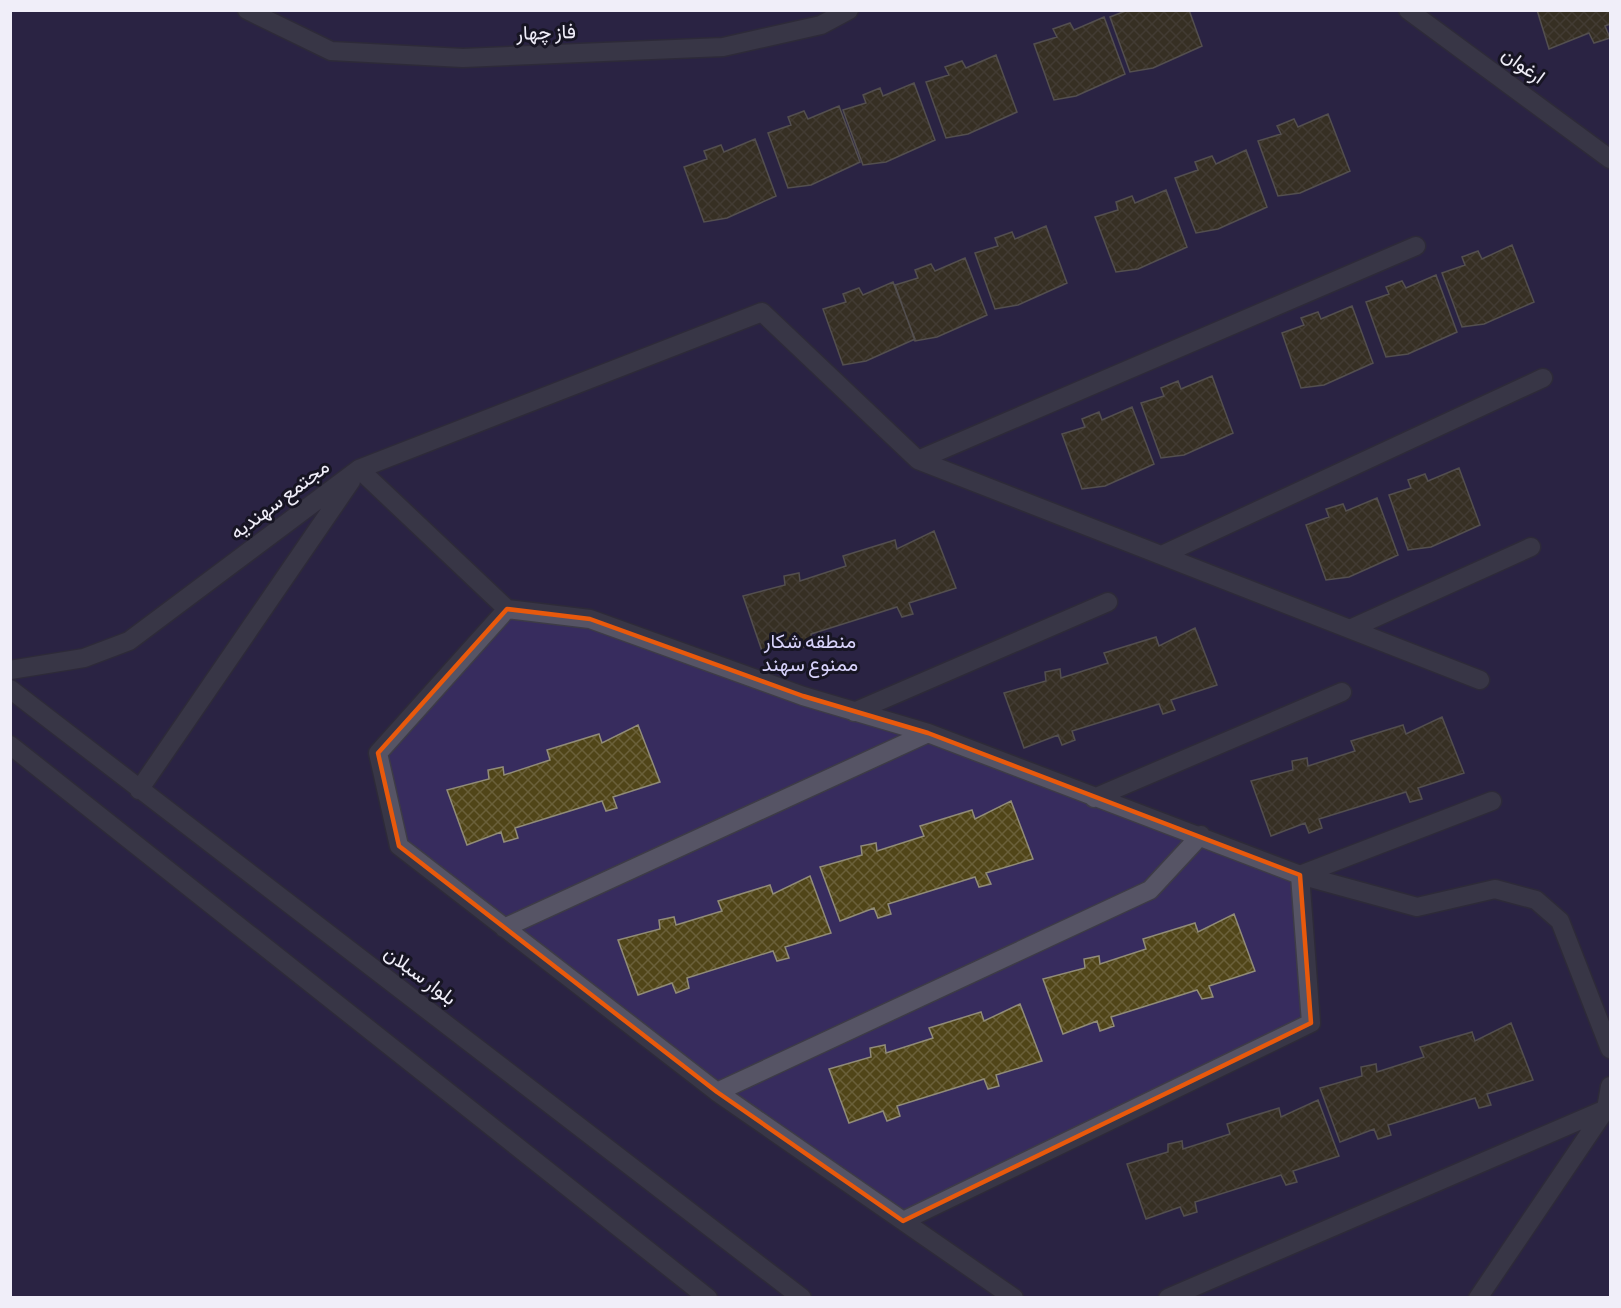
<svg xmlns="http://www.w3.org/2000/svg" width="1621" height="1308" font-family="'Sofia Sans Condensed',Vazirmatn,sans-serif">
<style>
.park{fill:#372c5e}
.building{fill:url(#building-cross-hatch);stroke:#918c79;stroke-width:1.5}
.lines{fill:none;stroke-linecap:round;stroke-linejoin:round}
.minor-casing{stroke:#3d3b47;stroke-width:21}
.minor{stroke:#565465;stroke-width:18}
.marked{fill:none;stroke:#e8590c;stroke-width:4.5;stroke-linejoin:round}
.labels{text-anchor:middle;dominant-baseline:central;stroke-width:6;stroke-linejoin:round;paint-order:stroke}
.street-label{font-size:20px;fill:#f0eef9;stroke:#171523}
.park-label{font-size:20px;fill:#d8d3fb;stroke:#171523}
</style>
<defs>
<pattern id="building-cross-hatch" width="8" height="8" patternUnits="userSpaceOnUse" patternTransform="scale(1.5)"><rect width="8" height="8" fill="#504518"/><path d="M0 0l8 8M0 8l8-8" fill="none" stroke="#6a603a"/></pattern>
</defs>
<rect width="100%" height="100%" fill="#201e2d"/>
<path class="park" d="M 11,11 L 1610,11 L 1610,1297 L 11,1297 Z"/>
<path class="building" d="M 1128,10 L 1189,10 L 1202,46 L 1153,68 L 1130,72 L 1110,17 Z
M 1537,10 L 1610,10 L 1610,24 L 1605,26 L 1610,38 L 1594,43 L 1589,33 L 1549,49 Z
M 1104,17 L 1125,74 L 1076,96 L 1054,100 L 1034,44 L 1057,37 L 1053,29 L 1070,23 L 1074,30 Z
M 996,55 L 1017,112 L 968,134 L 946,138 L 926,82 L 949,75 L 945,67 L 962,61 L 966,68 Z
M 914,83 L 935,140 L 886,162 L 863,165 L 843,110 L 866,103 L 863,95 L 880,88 L 883,96 Z
M 839,106 L 860,162 L 811,185 L 788,188 L 768,133 L 791,125 L 788,117 L 804,111 L 808,119 Z
M 1328,114 L 1350,171 L 1300,193 L 1278,196 L 1258,141 L 1281,134 L 1277,126 L 1294,119 L 1298,127 Z
M 755,139 L 776,196 L 727,218 L 704,222 L 684,167 L 707,159 L 704,151 L 721,145 L 724,152 Z
M 1246,150 L 1267,207 L 1218,229 L 1196,233 L 1175,178 L 1198,170 L 1195,162 L 1212,156 L 1216,164 Z
M 1166,190 L 1187,247 L 1138,269 L 1116,272 L 1095,217 L 1118,210 L 1116,202 L 1132,196 L 1135,203 Z
M 1046,226 L 1067,283 L 1018,305 L 995,309 L 975,253 L 998,246 L 995,238 L 1012,232 L 1015,239 Z
M 1512,245 L 1534,302 L 1484,324 L 1462,327 L 1442,273 L 1465,265 L 1462,257 L 1478,251 L 1482,259 Z
M 965,258 L 987,315 L 937,337 L 915,341 L 895,285 L 918,278 L 915,270 L 931,264 L 935,271 Z
M 1436,275 L 1457,332 L 1408,354 L 1386,357 L 1366,302 L 1389,294 L 1386,287 L 1402,281 L 1406,288 Z
M 893,282 L 915,339 L 866,361 L 843,365 L 823,309 L 846,302 L 843,294 L 859,288 L 863,295 Z
M 1352,306 L 1373,363 L 1324,385 L 1301,388 L 1282,333 L 1304,325 L 1301,318 L 1318,312 L 1321,319 Z
M 1212,376 L 1233,433 L 1184,455 L 1161,458 L 1141,403 L 1164,396 L 1161,388 L 1178,381 L 1181,389 Z
M 1132,407 L 1154,464 L 1105,486 L 1082,489 L 1062,434 L 1085,427 L 1082,419 L 1099,412 L 1102,420 Z
M 1459,468 L 1480,525 L 1431,547 L 1408,550 L 1389,495 L 1411,488 L 1408,480 L 1425,474 L 1428,481 Z
M 1377,498 L 1398,555 L 1349,577 L 1326,580 L 1306,525 L 1329,517 L 1326,509 L 1343,504 L 1346,511 Z
M 934,531 L 956,588 L 909,603 L 913,614 L 902,617 L 897,607 L 811,634 L 813,644 L 800,648 L 796,638 L 762,651 L 743,596 L 785,585 L 784,576 L 799,573 L 800,581 L 846,566 L 843,556 L 895,540 L 897,549 Z
M 1195,628 L 1217,685 L 1171,700 L 1175,710 L 1163,714 L 1159,704 L 1072,731 L 1075,740 L 1062,745 L 1058,735 L 1024,748 L 1004,693 L 1046,681 L 1045,672 L 1060,669 L 1061,678 L 1108,663 L 1104,653 L 1156,637 L 1159,646 Z
M 1442,717 L 1464,773 L 1418,788 L 1422,799 L 1410,802 L 1406,792 L 1319,819 L 1322,828 L 1309,833 L 1305,823 L 1271,836 L 1251,781 L 1293,770 L 1292,761 L 1307,758 L 1308,766 L 1355,751 L 1351,741 L 1403,725 L 1406,734 Z
M 638,725 L 660,782 L 613,797 L 617,808 L 606,811 L 602,801 L 515,828 L 518,838 L 504,842 L 501,832 L 467,845 L 447,790 L 489,779 L 488,770 L 503,767 L 504,775 L 550,760 L 547,750 L 599,734 L 602,743 Z
M 1011,801 L 1033,859 L 986,873 L 991,884 L 979,887 L 975,877 L 888,904 L 891,914 L 878,918 L 874,908 L 840,921 L 820,867 L 862,855 L 861,846 L 876,843 L 877,851 L 924,836 L 920,826 L 972,810 L 975,819 Z
M 810,876 L 831,933 L 785,947 L 789,958 L 777,961 L 773,951 L 687,978 L 689,988 L 676,993 L 672,983 L 638,995 L 618,940 L 660,929 L 659,920 L 674,917 L 676,925 L 722,911 L 718,901 L 770,885 L 773,894 Z
M 1234,914 L 1255,971 L 1209,986 L 1213,997 L 1202,999 L 1197,990 L 1111,1017 L 1114,1026 L 1100,1031 L 1097,1021 L 1063,1034 L 1043,979 L 1085,968 L 1084,959 L 1099,956 L 1100,964 L 1146,949 L 1143,939 L 1195,923 L 1198,932 Z
M 1020,1004 L 1042,1061 L 996,1075 L 999,1086 L 988,1089 L 984,1079 L 897,1106 L 900,1116 L 887,1121 L 883,1111 L 849,1123 L 829,1069 L 871,1057 L 870,1048 L 885,1045 L 886,1053 L 933,1038 L 929,1028 L 981,1012 L 984,1021 Z
M 1511,1023 L 1533,1080 L 1487,1094 L 1491,1105 L 1479,1108 L 1475,1098 L 1388,1125 L 1391,1135 L 1378,1139 L 1374,1129 L 1340,1142 L 1320,1088 L 1362,1076 L 1361,1067 L 1376,1064 L 1377,1072 L 1424,1057 L 1420,1047 L 1472,1032 L 1475,1041 Z
M 1318,1100 L 1339,1156 L 1293,1171 L 1297,1182 L 1286,1185 L 1281,1175 L 1195,1202 L 1197,1212 L 1184,1216 L 1180,1207 L 1146,1219 L 1127,1164 L 1168,1152 L 1168,1144 L 1182,1141 L 1183,1149 L 1230,1134 L 1227,1124 L 1279,1108 L 1281,1117 Z"/>
<g class="lines">
<g class="minor-casing">
<path id="minor" d="M 247,10 L 331,51 L 463,58 L 723,47 L 821,25 L 849,10
M 1408,10 L 1610,159
M 918,460 L 1416,246
M 359,469 L 507,609 L 590,619 L 803,696 L 928,733 L 1300,875 L 1417,907 L 1495,889 L 1536,900 L 1560,921 L 1610,1049
M 1162,555 L 1543,378
M 507,609 L 378,753 L 399,846 L 717,1092 L 1014,1298
M 1350,629 L 1531,547
M 10,670 L 84,658 L 129,641 L 359,469 L 762,312 L 918,460 L 1480,680
M 10,689 L 802,1298
M 854,712 L 1108,602
M 10,745 L 708,1298
M 139,790 L 351,481
M 1094,798 L 1342,692
M 504,928 L 928,733
M 717,1092 L 1150,890 L 1201,835
M 903,1221 L 1311,1023 L 1300,875 L 1492,801
M 1168,1298 L 1606,1109
M 1478,1298 L 1606,1109 L 1610,1086"/>
</g>
<use href="#minor" class="minor"/>
</g>
<path d="M0 0H1621V1308H0ZM 507,609 L 590,619 L 803,696 L 928,733 L 1300,875 L 1311,1023 L 903,1221 L 717,1092 L 399,846 L 378,753 Z" fill="#201e2d" fill-opacity=".55" fill-rule="evenodd"/>
<path class="marked" d="M 507,609 L 590,619 L 803,696 L 928,733 L 1300,875 L 1311,1023 L 903,1221 L 717,1092 L 399,846 L 378,753 Z"/>
<g class="labels">
<g class="street-label">
<text transform="translate(546 33) rotate(-2)">فاز چهار</text>
<text transform="translate(1523 66) rotate(36)">ارغوان</text>
<text transform="translate(280 500) rotate(-37)">مجتمع سهندیه</text>
<text transform="translate(420 976) rotate(37)">بلوار سبلان</text>
</g>
<g class="park-label">
<text x="810" y="642">منطقه شکار<tspan x="810" dy="23">ممنوع سهند</tspan></text>
</g>
</g>
<rect width="1621" height="1308" fill="none" stroke="#f0eef9" stroke-width="24"/>
</svg>
